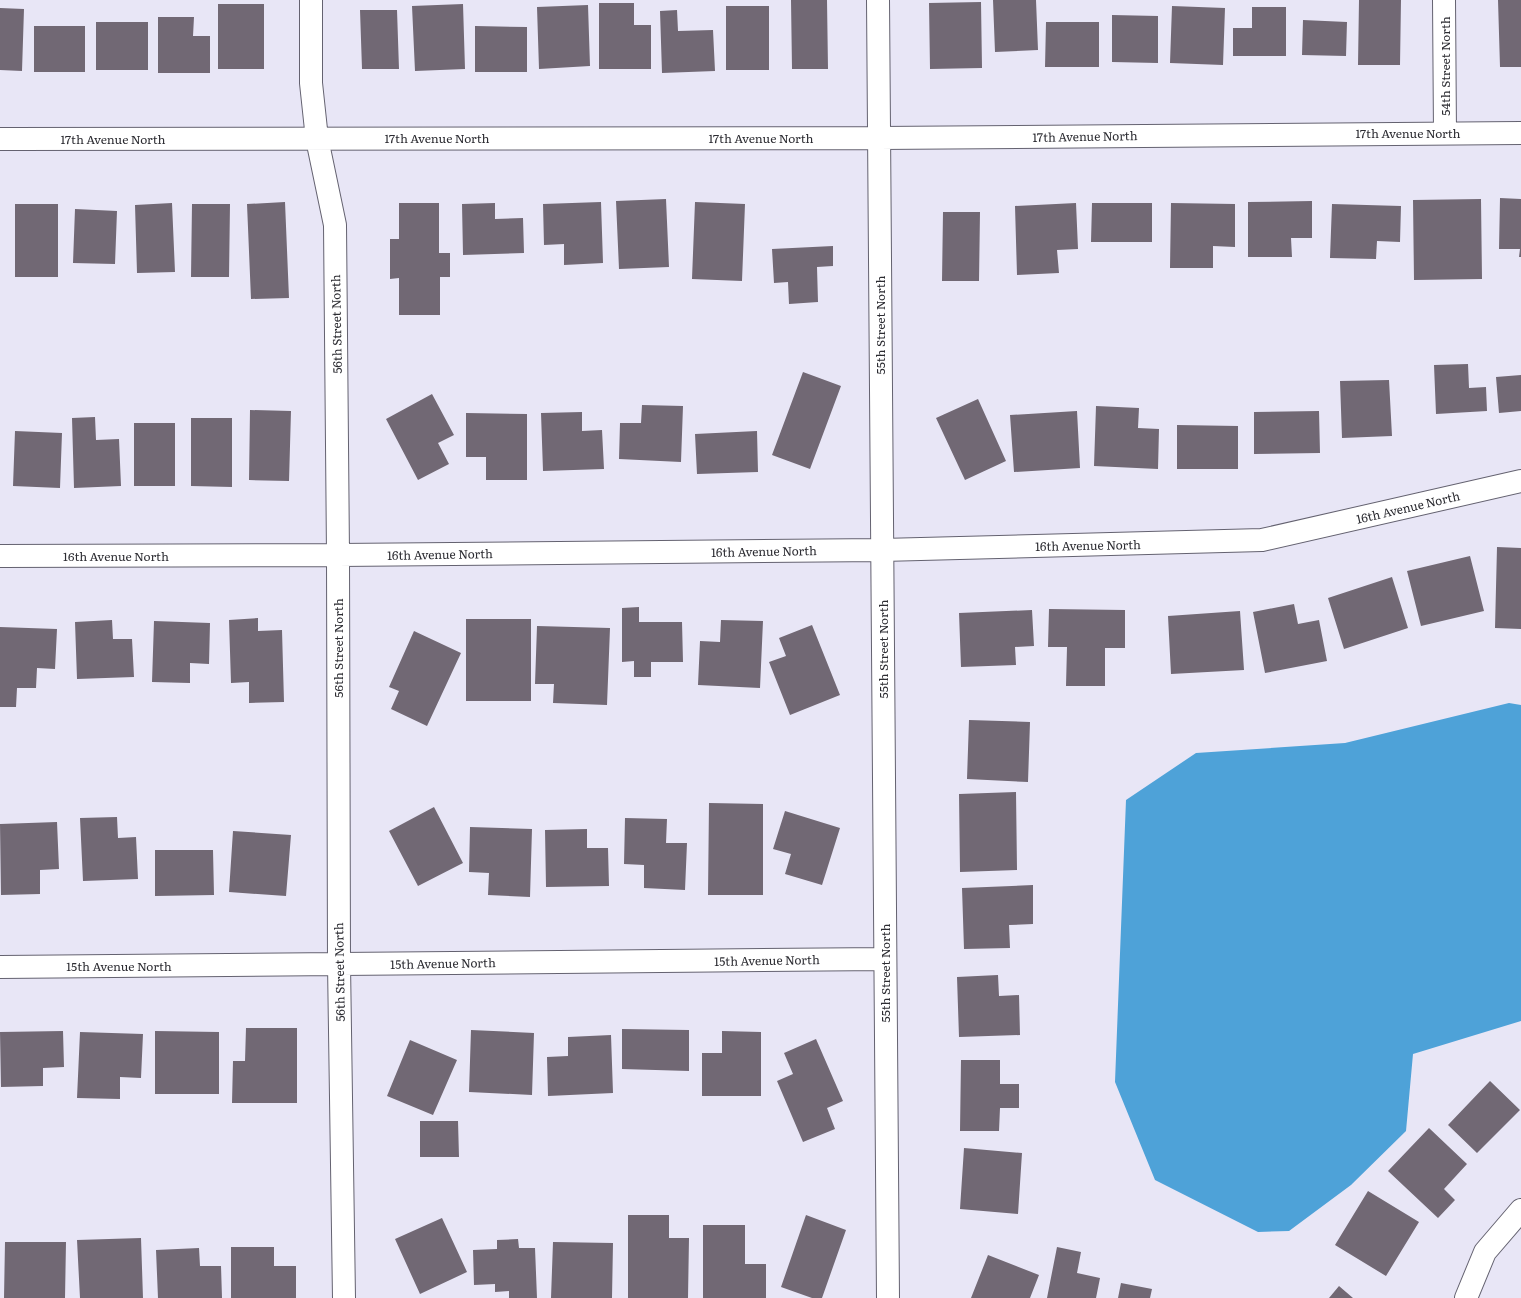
<svg xmlns="http://www.w3.org/2000/svg" width="1521" height="1298" font-family="Literata,serif">
<style>
.water{fill:#4ea2d8}
.building{fill:#716874}
.lines{fill:none;stroke-linecap:round;stroke-linejoin:round}
.street-casing{stroke:#646270;stroke-width:24}
.street{stroke:#fff;stroke-width:22}
.labels{text-anchor:middle;dominant-baseline:central;stroke-width:4;stroke-linejoin:round;paint-order:stroke}
.street-label{font-size:12px;fill:#2c2c32;stroke:#fff}
</style>
<rect width="100%" height="100%" fill="#e8e6f6"/>
<path class="water" d="M 1509,703 L 1521,705 L 1521,1021 L 1413,1054 L 1406,1131 L 1351,1185 L 1289,1231 L 1258,1232 L 1155,1180 L 1115,1082 L 1126,800 L 1196,753 L 1345,743 Z"/>
<path class="building" d="M 791,0 L 827,0 L 828,69 L 792,69 Z
M 993,0 L 1036,0 L 1038,50 L 995,52 Z
M 1359,0 L 1401,0 L 1400,65 L 1358,65 Z
M 1498,0 L 1521,0 L 1521,67 L 1500,67 Z
M 981,2 L 982,68 L 930,69 L 929,3 Z
M 599,3 L 634,3 L 634,25 L 651,25 L 651,69 L 599,69 Z
M 218,4 L 264,4 L 264,69 L 218,69 Z
M 463,4 L 465,69 L 415,71 L 412,6 Z
M 588,5 L 590,66 L 539,69 L 537,7 Z
M 726,6 L 769,6 L 769,70 L 726,70 Z
M 1172,6 L 1225,8 L 1223,65 L 1170,63 Z
M 1252,7 L 1286,7 L 1286,56 L 1233,56 L 1233,28 L 1252,28 Z
M 0,8 L 24,9 L 22,71 L 0,70 Z
M 360,10 L 397,10 L 399,69 L 362,69 Z
M 677,10 L 678,31 L 713,30 L 715,71 L 662,73 L 660,11 Z
M 1112,15 L 1158,16 L 1158,63 L 1112,62 Z
M 158,17 L 194,17 L 193,36 L 210,36 L 210,73 L 158,73 Z
M 1303,20 L 1347,22 L 1346,56 L 1302,55 Z
M 96,22 L 148,22 L 148,70 L 96,70 Z
M 1046,22 L 1099,22 L 1099,67 L 1045,67 Z
M 34,26 L 85,26 L 85,72 L 34,72 Z
M 475,26 L 527,27 L 527,72 L 475,72 Z
M 1500,198 L 1521,199 L 1521,257 L 1519,257 L 1520,249 L 1499,249 Z
M 666,199 L 669,267 L 619,269 L 616,201 Z
M 1481,199 L 1482,279 L 1414,280 L 1413,200 Z
M 1312,201 L 1312,238 L 1291,238 L 1292,257 L 1248,257 L 1248,202 Z
M 285,202 L 289,298 L 251,299 L 247,204 Z
M 601,202 L 603,263 L 564,265 L 564,244 L 544,245 L 543,204 Z
M 695,202 L 745,204 L 742,281 L 692,279 Z
M 172,203 L 175,272 L 137,273 L 135,205 Z
M 399,203 L 439,203 L 439,253 L 450,253 L 450,277 L 440,277 L 440,315 L 399,315 L 399,278 L 390,279 L 390,239 L 399,239 Z
M 495,203 L 495,219 L 523,218 L 524,253 L 463,255 L 462,204 Z
M 1076,203 L 1078,249 L 1057,250 L 1059,273 L 1017,275 L 1015,206 Z
M 1092,203 L 1152,203 L 1152,242 L 1091,242 Z
M 1171,203 L 1235,204 L 1235,247 L 1213,246 L 1213,268 L 1170,268 Z
M 15,204 L 58,204 L 58,277 L 15,277 Z
M 192,204 L 230,204 L 229,277 L 191,277 Z
M 1332,204 L 1401,206 L 1400,242 L 1377,241 L 1376,259 L 1330,258 Z
M 75,209 L 117,211 L 115,264 L 73,263 Z
M 943,212 L 980,212 L 979,281 L 942,281 Z
M 833,246 L 833,266 L 817,267 L 818,302 L 789,304 L 788,282 L 774,283 L 772,249 Z
M 1468,364 L 1469,388 L 1486,387 L 1487,411 L 1436,414 L 1434,365 Z
M 803,372 L 841,386 L 810,469 L 772,455 Z
M 1521,375 L 1521,411 L 1499,413 L 1496,377 Z
M 1389,380 L 1392,436 L 1342,438 L 1340,381 Z
M 432,394 L 454,435 L 438,443 L 449,464 L 418,480 L 386,419 Z
M 978,399 L 1006,461 L 965,480 L 936,418 Z
M 642,405 L 683,406 L 681,462 L 619,459 L 620,423 L 641,423 Z
M 1096,406 L 1139,408 L 1138,428 L 1159,429 L 1158,469 L 1094,466 Z
M 250,410 L 291,411 L 289,481 L 249,480 Z
M 1077,411 L 1080,468 L 1014,472 L 1010,415 Z
M 1319,411 L 1320,453 L 1254,454 L 1254,412 Z
M 582,412 L 582,431 L 602,430 L 604,469 L 543,471 L 541,413 Z
M 466,413 L 527,414 L 527,480 L 486,480 L 486,457 L 466,457 Z
M 95,417 L 96,440 L 119,439 L 121,486 L 74,488 L 72,418 Z
M 191,418 L 232,418 L 232,487 L 191,486 Z
M 134,423 L 175,423 L 175,486 L 134,486 Z
M 1177,425 L 1238,426 L 1238,469 L 1177,469 Z
M 15,431 L 62,433 L 60,488 L 13,486 Z
M 757,431 L 758,472 L 697,474 L 695,434 Z
M 1497,547 L 1521,548 L 1521,629 L 1495,628 Z
M 1470,556 L 1484,611 L 1421,626 L 1407,571 Z
M 1392,577 L 1408,628 L 1344,649 L 1328,598 Z
M 1294,604 L 1298,624 L 1319,620 L 1327,661 L 1265,673 L 1253,612 Z
M 639,607 L 639,622 L 682,622 L 683,662 L 651,662 L 651,677 L 634,677 L 634,661 L 622,662 L 622,608 Z
M 1049,609 L 1125,610 L 1125,648 L 1105,648 L 1105,686 L 1066,686 L 1067,647 L 1048,647 Z
M 1032,610 L 1034,646 L 1015,647 L 1016,665 L 961,667 L 959,613 Z
M 1240,611 L 1244,670 L 1171,674 L 1168,616 Z
M 258,618 L 258,631 L 282,630 L 284,702 L 249,703 L 249,682 L 231,683 L 229,620 Z
M 466,619 L 531,619 L 531,701 L 466,701 Z
M 112,620 L 113,639 L 132,639 L 134,677 L 77,679 L 75,622 Z
M 721,620 L 763,621 L 760,688 L 698,685 L 700,641 L 720,642 Z
M 154,621 L 210,623 L 209,664 L 190,663 L 190,683 L 152,682 Z
M 812,625 L 840,695 L 790,715 L 769,662 L 786,656 L 779,638 Z
M 537,626 L 610,628 L 607,705 L 553,703 L 554,684 L 535,684 Z
M 0,627 L 57,629 L 55,669 L 37,668 L 36,688 L 17,688 L 16,707 L 0,707 Z
M 414,631 L 461,653 L 427,726 L 391,709 L 399,691 L 389,687 Z
M 969,720 L 1030,722 L 1028,782 L 967,779 Z
M 1016,792 L 1017,870 L 960,872 L 959,794 Z
M 709,803 L 763,804 L 763,895 L 708,895 Z
M 434,807 L 463,863 L 418,886 L 389,831 Z
M 785,811 L 840,828 L 822,885 L 785,874 L 791,854 L 773,849 Z
M 117,817 L 118,838 L 136,837 L 138,879 L 83,881 L 80,818 Z
M 625,818 L 667,819 L 666,843 L 687,843 L 685,890 L 644,888 L 644,865 L 624,864 Z
M 57,822 L 59,869 L 40,870 L 40,894 L 1,895 L 0,824 Z
M 470,827 L 532,829 L 530,897 L 488,895 L 489,873 L 469,872 Z
M 587,829 L 587,848 L 608,848 L 609,886 L 546,887 L 545,830 Z
M 233,831 L 291,835 L 286,896 L 229,892 Z
M 155,850 L 213,850 L 214,895 L 155,896 Z
M 1033,885 L 1033,924 L 1009,925 L 1010,948 L 964,949 L 962,888 Z
M 998,975 L 999,996 L 1019,995 L 1020,1035 L 959,1037 L 957,977 Z
M 246,1028 L 297,1028 L 297,1103 L 232,1103 L 233,1061 L 245,1061 Z
M 622,1029 L 689,1030 L 689,1071 L 622,1069 Z
M 471,1030 L 534,1033 L 532,1095 L 469,1092 Z
M 63,1031 L 64,1067 L 43,1068 L 43,1086 L 1,1087 L 0,1032 Z
M 155,1031 L 219,1032 L 219,1094 L 155,1094 Z
M 722,1031 L 761,1032 L 761,1096 L 702,1096 L 702,1053 L 722,1053 Z
M 80,1032 L 143,1034 L 141,1078 L 120,1077 L 120,1099 L 77,1098 Z
M 611,1035 L 613,1093 L 548,1096 L 547,1057 L 568,1056 L 568,1037 Z
M 816,1039 L 843,1101 L 827,1108 L 835,1129 L 803,1142 L 777,1081 L 793,1074 L 784,1053 Z
M 410,1040 L 457,1060 L 433,1115 L 387,1096 Z
M 961,1060 L 1000,1060 L 1000,1084 L 1019,1084 L 1019,1108 L 1000,1108 L 999,1131 L 960,1131 Z
M 1490,1081 L 1520,1110 L 1477,1153 L 1448,1125 Z
M 420,1121 L 458,1121 L 459,1157 L 420,1157 Z
M 1429,1128 L 1467,1164 L 1444,1189 L 1455,1200 L 1438,1218 L 1388,1171 Z
M 964,1148 L 1022,1153 L 1018,1214 L 960,1209 Z
M 1368,1191 L 1419,1222 L 1386,1276 L 1335,1245 Z
M 628,1215 L 669,1215 L 669,1238 L 689,1238 L 688,1298 L 628,1298 Z
M 806,1215 L 846,1230 L 822,1298 L 812,1298 L 781,1287 Z
M 442,1218 L 467,1272 L 420,1294 L 395,1239 Z
M 703,1225 L 745,1225 L 745,1264 L 766,1264 L 766,1298 L 703,1298 Z
M 141,1238 L 143,1298 L 80,1298 L 77,1240 Z
M 518,1239 L 519,1248 L 535,1248 L 537,1298 L 509,1298 L 509,1291 L 495,1292 L 495,1284 L 474,1285 L 473,1250 L 497,1249 L 497,1240 Z
M 5,1242 L 66,1242 L 65,1298 L 4,1298 Z
M 553,1242 L 613,1243 L 612,1298 L 551,1298 Z
M 231,1247 L 274,1247 L 274,1266 L 296,1266 L 296,1298 L 231,1298 Z
M 1057,1247 L 1081,1252 L 1077,1273 L 1100,1278 L 1096,1298 L 1047,1298 Z
M 199,1248 L 200,1266 L 221,1266 L 222,1298 L 158,1298 L 156,1250 Z
M 988,1255 L 1039,1275 L 1030,1298 L 971,1298 Z
M 1121,1283 L 1152,1289 L 1150,1298 L 1118,1298 Z
M 1339,1286 L 1353,1298 L 1329,1298 Z"/>
<g class="lines">
<g class="street-casing">
<path id="street" d="M 311,0 L 311,83 L 317,139 L 335,225 L 338,555 L 339,964 L 344,1298
M 878,0 L 888,1298
M 1444,0 L 1445,133
M 0,139 L 879,138 L 1521,133
M 0,556 L 338,555 L 882,550 L 1262,540 L 1521,481
M 0,967 L 885,959
M 1466,1298 L 1485,1252 L 1521,1210"/>
</g>
<use href="#street" class="street"/>
</g>
<g class="labels">
<g class="street-label">
<text transform="translate(1445 66) rotate(-90)">54th Street North</text>
<text x="1408" y="133">17th Avenue North</text>
<text transform="translate(1085 136) rotate(-1)">17th Avenue North</text>
<text x="437" y="138">17th Avenue North</text>
<text x="761" y="138">17th Avenue North</text>
<text x="113" y="139">17th Avenue North</text>
<text transform="translate(336 324) rotate(-91)">56th Street North</text>
<text transform="translate(880 325) rotate(-90)">55th Street North</text>
<text transform="translate(1408 507) rotate(-13)">16th Avenue North</text>
<text transform="translate(1088 545) rotate(-1)">16th Avenue North</text>
<text transform="translate(764 551) rotate(-1)">16th Avenue North</text>
<text transform="translate(440 554) rotate(-1)">16th Avenue North</text>
<text x="116" y="556">16th Avenue North</text>
<text transform="translate(338 648) rotate(-90)">56th Street North</text>
<text transform="translate(883 649) rotate(-90)">55th Street North</text>
<text transform="translate(767 960) rotate(-1)">15th Avenue North</text>
<text transform="translate(443 963) rotate(-1)">15th Avenue North</text>
<text x="119" y="966">15th Avenue North</text>
<text transform="translate(339 972) rotate(-91)">56th Street North</text>
<text transform="translate(885 973) rotate(-90)">55th Street North</text>
</g>
</g>
</svg>
